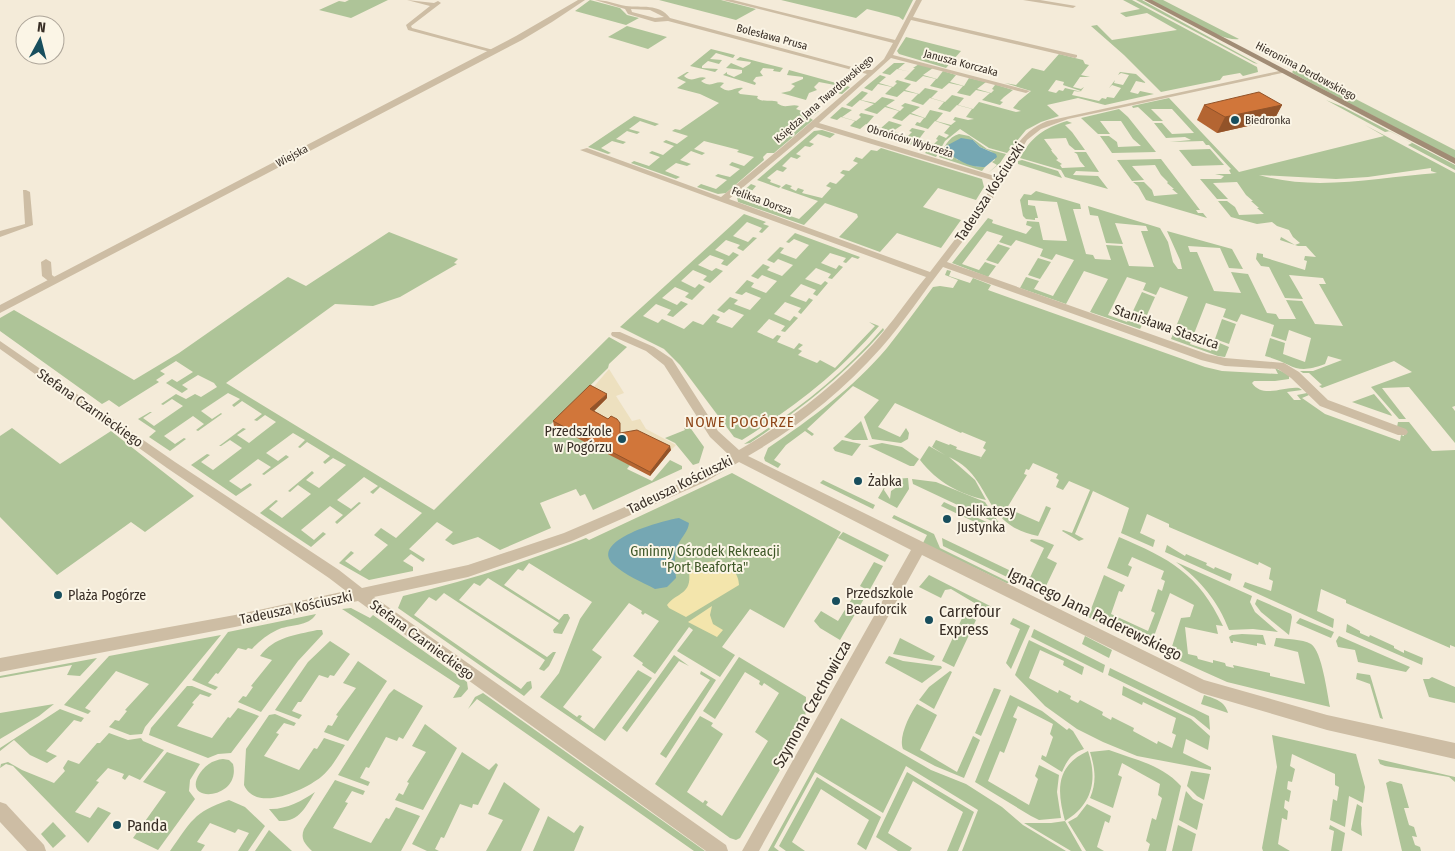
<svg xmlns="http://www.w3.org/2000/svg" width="1455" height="851" viewBox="0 0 1455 851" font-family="'Fira Sans Condensed',sans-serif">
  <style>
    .green { fill: #aec498; fill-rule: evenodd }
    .sand { fill: #f3e5ac }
    .plaza { fill: #ede0bf }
    .water { fill: #75a7b3 }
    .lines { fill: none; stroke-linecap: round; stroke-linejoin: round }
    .minor { fill: #cdbda4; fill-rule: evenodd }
    .tertiary { fill: #cdbda4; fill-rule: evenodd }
    .secondary { fill: #a18c75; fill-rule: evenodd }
    .wall { fill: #b46532 }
    .shaded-wall { fill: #925329 }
    .building { fill: #d1763a; stroke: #925329 }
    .poi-dot { fill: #184e5d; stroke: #fbf5e6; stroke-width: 2 }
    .labels { text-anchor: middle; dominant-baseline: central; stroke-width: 4; stroke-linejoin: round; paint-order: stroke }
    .far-street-label { font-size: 11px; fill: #382e26; stroke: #fbf5e6 }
    .far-poi-label { font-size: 11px; fill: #382e26; stroke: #fbf5e6; text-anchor: start }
    .street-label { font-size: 14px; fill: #382e26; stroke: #fbf5e6 }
    .poi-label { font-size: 14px; fill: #382e26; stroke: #fbf5e6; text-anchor: start }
    .park-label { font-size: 14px; fill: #3f5828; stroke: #fbf5e6 }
    .neighbourhood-label { font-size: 15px; letter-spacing: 1px; fill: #8e4618; stroke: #fbf5e6 }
    .near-poi-label { font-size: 16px; fill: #382e26; stroke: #fbf5e6; text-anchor: start }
    .near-street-label { font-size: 16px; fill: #382e26; stroke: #fbf5e6 }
  </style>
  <rect width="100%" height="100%" fill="#f4ebd9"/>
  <g class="green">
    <polygon points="349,0 388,0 351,18 319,10 339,1 345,2"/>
    <polygon points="590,0 620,8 627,15 639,18 626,25 575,11"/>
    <polygon points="659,0 721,0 756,9 736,20"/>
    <polygon points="781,0 913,0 903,20 899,17 867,9 856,18"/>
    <polygon points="1123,0 1132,0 1257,67 1258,72 1243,76 1240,73 1223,76 1220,80 1161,92 1124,55 1091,26 1097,25 1112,40 1177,30 1147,13 1126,17 1120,13 1140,9"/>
    <polygon points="1136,0 1142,0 1258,64 1254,63"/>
    <path d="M1150,0h13l76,39c-16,4 -72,-30 -89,-39z"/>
    <polygon points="627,26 667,37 648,49 608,37"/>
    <polygon points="906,37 961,51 946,68 899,54 897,51"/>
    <polygon points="711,49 735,55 733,58 716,53 710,59 722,60 719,64 708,61 702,66 702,68 718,69 715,72 690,66"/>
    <polygon points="1059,54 1083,60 1085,64 1089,65 1081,75 1090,77 1080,77 1073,87 1081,89 1084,87 1081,91 1063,85 1064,82 1056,80 1048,91 1056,93 1059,90 1063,91 1065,88 1082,92 1074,91 1072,95 1099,101 1102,98 1106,99 1107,97 1114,98 1121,88 1112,85 1109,88 1115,80 1114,83 1123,85 1129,75 1121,73 1118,75 1120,72 1136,74 1146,83 1136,81 1130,92 1138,94 1140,91 1154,94 1105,105 1078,98 1047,105 1059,116 1041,122 1026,130 1007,153 989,148 960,129 945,141 936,157 925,153 933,144 918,140 913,145 902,142 906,136 891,132 886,137 876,134 881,129 866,124 860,129 850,126 855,121 841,117 837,120 830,118 842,107 852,110 842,117 856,121 861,117 859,115 861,113 874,116 867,124 881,128 889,121 902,125 893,131 908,136 912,132 909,131 912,128 925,131 919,139 934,144 938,140 936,139 939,135 946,138 949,135 944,133 950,126 935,121 928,129 915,125 917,122 920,123 924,118 910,114 902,121 892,118 899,111 885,107 877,114 864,110 874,104 860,100 852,107 846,105 862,91 868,93 861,100 875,103 882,97 895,100 886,106 900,111 904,107 901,106 905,103 920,107 911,113 925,118 930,110 943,113 936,121 951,125 956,121 953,120 955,117 968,120 974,119 966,117 972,109 957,105 950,112 938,109 944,102 930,98 923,105 911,101 918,94 904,91 897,97 885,94 892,87 878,84 872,91 864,88 880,75 886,77 879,83 893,87 897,83 895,82 897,80 911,84 905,90 919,94 925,88 938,91 931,98 945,102 952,95 964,98 958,105 973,109 979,102 1016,112 1021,111 1013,108 1019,101 1004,97 1000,101 1003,102 1000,105 982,100 990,93 976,90 970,96 957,93 963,86 949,83 942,89 930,86 936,79 923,76 916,82 904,79 911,72 897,69 890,75 882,73 894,63 905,63 898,69 911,72 915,68 913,68 919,64 933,68 923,75 937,79 943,71 956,75 950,82 964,86 969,78 986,82 977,89 991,93 994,90 992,89 995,85 997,85 1013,90 1004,97 1019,101 1031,91 1005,83 1016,85 1032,68 1044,71"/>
    <polygon points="740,57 783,68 780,72 773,71 774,69 763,68 760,72 763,76 756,77 753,81 756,83 755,85 723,75 727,72 727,74 734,77 742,73 742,70 726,68 731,63 743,68 750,64 751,62 736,60"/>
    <polygon points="789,70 847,86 850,87 842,94 836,93 840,86 819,82 814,87 817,90 809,93 806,100 781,93 790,91 795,86 791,84 803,79 803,77 787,75"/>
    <polygon points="1294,70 1303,72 1455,150 1455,159 1294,74 1292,72"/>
    <path d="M687,72h2l-5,4c9,8 14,-1 22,2l-5,3c11,8 14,-1 23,2l-4,4c11,8 14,-1 23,1l-5,4 2,2 18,2 -1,2c6,5 14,1 21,4l-1,1c9,7 13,0 22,3l-3,3 14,5 5,-4 4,1 -9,7 3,2 -39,33h-7l-4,4 1,3 -38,33 -8,1 -21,-7 4,-3 15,5 11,-9 -12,-4 3,-2 12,3 10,-8 -11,-4 3,-3 12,4 10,-9 -17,-5 2,-2 -35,-9 -10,8 11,4 -3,2 -11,-4 -11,9 11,4 -4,2 -11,-3 -11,8 15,6 -4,2 -45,-16 3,-2 15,5 11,-9 -11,-4 3,-2 11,4 11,-9 -11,-4 3,-2 11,4 11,-8 -16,-5 3,-2 5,1 39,-27 -19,-9 -23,-6 9,-6 -9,-4z"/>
    <path d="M1169,98l70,74 145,-36 -19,-11 90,48v233l-3,1 3,4v32l-46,-56 -27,1 24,31h-7l-28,-32 41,-15 -18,-11 -72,27 -3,-2 3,-1 -13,-12h-6l-3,-2h13l29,-11 -14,-4 -3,8c-31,12 -32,-1 -60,-8l5,-18 15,5 -2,11 22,8 6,-24 -22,-8 -3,11 -15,-5 3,-11 -33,-11 -4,8 -14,-5 3,-8 -20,-6 -16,41 21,7 4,-10 14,6 -4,10 -7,-1 -47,-17 17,-42 -28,-10 -4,8 -13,-5 3,-7 -19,-6 -19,38 19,7 5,-9 14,4 -6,12 -50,-17 18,-33 -24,-8 -18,33 -46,-16 6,-11 13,4 -5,8 19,7 21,-36 -18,-6 -4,6 -12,-4 3,-7 -27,-9 -5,6 -12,-4 4,-6 -16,-5 -25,33 17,6 6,-8 11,4 -8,11 -36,-14 36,-45 5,2 -1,3 34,11 6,-7 -6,-2 1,-4 12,1 4,18 24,1 -10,-39 -29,-2v5l7,1 3,12h-3v2l-9,-1 -3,-3 -3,-16 4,-6 7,1 5,-4 44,13 1,5h-8l13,45 7,1 2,4 16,1 -5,-15 16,1 7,20 25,1 -13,-36h7l-2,-5 -31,-3 8,21 -17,-1 -8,-27 -8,-1 -2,-9 72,22 8,14 5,20 5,7h4l-2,-9 -13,-29 65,18 11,20 -14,-1 -9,-20 -32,-2 2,6h7l17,39 27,2 -10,-21 17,2 19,39 9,1 3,5h17l-10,-19 16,1 13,23 28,2 -24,-42h7l-3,-6 -34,-3 14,24 -18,-1 -16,-31 -8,-1 -5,-7 1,-6 6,1v3l42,13 2,-9 -3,-1 1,-4 11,1 -10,-11h-8l-18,-6 1,-3 14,8 5,-2 -7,-6 -4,-7 -12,-4 -5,-4 -15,2 -26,-7 -13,-16h9l8,6 4,8 25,-1 -7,-6h2l-8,-7h2l-7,-6 -9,-13 -24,1 15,16h-11l-17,-20h21l3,-3 -9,-2h16l-2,-4 2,-1 -22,-24h-3l-3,-4 -33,1 21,-2 -6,-3 -19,1 -12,-15h8l10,11 22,-1 -22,-24h-21l12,12h-10l-15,-14 -5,1 -1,-2zM1431,168v3l6,2c-59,4 -120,19 -178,2l77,4 32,-2z"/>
    <polygon points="1326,100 1343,107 1455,165 1455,170 1408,145 1412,143 1390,131 1385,132"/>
    <polygon points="1119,109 1128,117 1156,152 1112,153 1100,136 1109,136 1117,142 1118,147 1141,146 1133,139 1121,121 1100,121 1110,134 1098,134 1081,118"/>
    <polygon points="634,116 659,124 655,126 640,121 629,129 640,132 637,134 627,131 616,139 626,142 623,144 612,141 601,148 611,153 608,154 588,147"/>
    <path d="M1067,121l5,2 -7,2 7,7 13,18h-10l-6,-5 -3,-7 -22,1 8,11h-1c2,4 5,5 7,9l-2,1 6,4 -2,1 2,3 23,-1 -5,-6 -3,-7 -3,-2h12l13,20 -23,-1 -3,4 25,1 10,13 -43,-12 -4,-7 -41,-12c11,-21 24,-30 47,-37z"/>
    <polygon points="822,130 835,134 830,138 818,134 809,142 814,144 810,147 805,146 796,154 801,156 797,159 791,157 782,166 787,168 783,172 777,170 767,178 771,180 770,182 781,186 779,188 757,180 814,131"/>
    <path d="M959,134l10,2 18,13 19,5 -6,9 -13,11 10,-9 -5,-3 3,-2 -3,-8 -12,-5 -7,-7 -17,19 22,8h7l-3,4 -43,-14c5,-9 9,-20 20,-23z"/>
    <polygon points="881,148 982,179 984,187 976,200 938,188 923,207 961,220 941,248 897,233 880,252 839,237 858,217 857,214 825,203 804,225 738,202 737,197 751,184 756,186 744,200 799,219 818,201 781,188 786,184 792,186 790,188 796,191 798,188 804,190 802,193 822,198 831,188 826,186 830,182 836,184 845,175 840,173 843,170 849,171 858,163 853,161 856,157 862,159 871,150 877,151"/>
    <polygon points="1210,149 1224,165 1192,166 1179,150"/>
    <polygon points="1161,159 1200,210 1196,210 1198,213 1203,213 1207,218 1146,200 1138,186 1133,182 1144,182 1152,190 1154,196 1178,194 1172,189 1174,189 1167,183 1168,182 1161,175 1155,165 1132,166 1144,180 1132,181 1117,160"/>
    <polygon points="1022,160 1058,171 1062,178 1018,164 1018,161"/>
    <path d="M744,214l22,8 -3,2 6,2 -7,7 -3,-1 3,-4 -15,-6 -14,14 15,6 5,-5 4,1 -14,13 -6,-3 3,-3 -14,-5 -11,10 14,6 4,-4 6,3 -12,11 -6,-2 3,-4 -14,-5 -12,10 14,6 4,-3 7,3 -13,12 -7,-3 4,-4 -14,-6 -12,11 14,7 4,-4 6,3 -13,13 -7,-3 4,-4 -14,-6 -13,11 15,7 4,-4 7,3 -15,13 -6,-2 4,-5 -15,-6 -13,12 15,7 4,-4 22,10 9,-8 10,4 10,-11 7,3 -4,5 16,6 12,-13 -15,-6 -5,4 -7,-3 13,-13 8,3 -4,4 16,6 11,-12 -15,-6 -4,3 -7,-2 12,-13 7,3 -3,4 15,6 11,-12 -15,-6 -4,4 -7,-3 12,-12 7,3 -3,3 15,6 11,-11 -15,-6 -4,4 -7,-3 13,-13 4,1 -4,5 16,6 13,-14 -15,-6 -5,4 -3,-1 9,-9 65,24 -2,2 -6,-2 -6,6 -3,-1 3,-4 -16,-5 -9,10 15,6 3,-4 4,2 -11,12 -4,-1 3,-4 -15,-6 -11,11 16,6 4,-4 3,2 -11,13 -4,-2 3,-4 -15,-6 -11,12 16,6 3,-4 4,2 -12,14 -3,-2 3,-4 -16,-6 -11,12 16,7 4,-5 4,2 -13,14 -4,-1 4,-5 -16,-7 -12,13 16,7 4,-4 4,1 -4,6 17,7 5,-6 4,2 -5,4 4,2 -4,4 19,8 3,-3 15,8 40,-42 -6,-4 10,4c-39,46 -86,82 -137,114l-8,-3 -54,-72 -16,-16 -44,-22z"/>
    <polygon points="389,232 458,259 454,263 457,264 400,297 373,306 335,304 226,383 434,510 609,337 627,347 609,364 608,368 548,427 551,428 554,426 630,465 627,469 652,481 670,460 682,466 682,469 593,510 585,494 580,496 576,489 540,503 551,528 500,550 478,537 453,545 445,540 453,532 437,522 409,549 425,559 423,562 411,554 403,561 413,567 413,571 369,580 339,563 351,551 354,553 345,561 360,571 388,545 374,535 381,528 396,538 422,513 380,487 373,494 370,492 378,486 364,477 337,500 351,509 359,502 361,503 337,524 335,522 343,515 330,506 301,530 314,540 323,532 326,534 311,547 260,513 276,500 278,501 269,509 282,518 311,494 298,485 290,492 288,491 312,471 314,473 306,480 319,488 346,465 333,458 325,464 323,462 330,456 307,442 300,448 298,447 305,440 293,433 266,453 278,461 286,455 289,457 264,475 262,474 271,467 258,459 229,481 241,489 250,483 252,485 236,496 191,465 207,454 210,455 201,462 213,470 242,448 230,440 221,446 219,446 243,428 246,429 237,435 249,443 276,422 265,415 257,421 254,420 262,414 242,401 234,407 232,405 240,399 228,393 201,411 212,419 221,413 222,414 198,431 196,430 204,424 193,416 164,436 175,444 184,438 186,439 170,451 149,437 156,431 138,419 150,412 152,412 143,418 154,426 183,406 172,399 163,405 161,404 176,394 186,399 195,394 201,397 217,387 214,383 198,375 182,385 188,389 182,393 166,383 172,379 177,382 193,372 176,361 160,371 165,374 156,380 159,382 119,407 109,400 102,404 0,331 0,318 14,310 134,380 179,353 288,277 306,286"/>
    <polygon points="998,244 1010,248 998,264 986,260"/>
    <polygon points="1038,258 1051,262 1040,279 1028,275"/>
    <path d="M947,270l4,1 -2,5 21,7 3,-5 18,7 -3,5 217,77 17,4 56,3 -3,-6 14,7v4l-14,2h-21l-2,2c11,16 32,3 47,5l3,2 -15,2 7,8h7l-4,-5 10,-2 2,2 -7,3 23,16 75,27 1,-6 3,1v-7l-7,-2 1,-5h11l23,29 23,-1v197l-5,-2v3l-104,-45v-3l-25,-11 -4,22 17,8 -1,9 -90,-41 2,-5 26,9 2,-10 -4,-2 2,-11 -12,-6 -1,3 -89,-38v-3l-22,-10 -7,19 15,7 -2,7 -32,-14 8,-25 -36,-17 -18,43 9,5 -5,2 -17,-10 1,-1 9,3 18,-43 -21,-9 -6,9 -7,-3 3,-7 -3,-2 2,-4 -25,-11 -4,7 -3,-1 -2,5 3,1 -20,33 32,14 7,-16 5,2 -13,28c-58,-11 -44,-59 -89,-79l26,23 11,20c-27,-6 -49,-18 -66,-40l9,-14 16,9 -13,-8 4,-7 13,5 1,-1 7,3 -1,2 25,8 -1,2 6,-9 -3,-2 3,-6 -24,-10 -1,1 -66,-30 -17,24 22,10 6,-9 3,5 -1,6 -7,4 -29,-4 -8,-22 15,-17 -26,-14 -46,43 7,5 -2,2 -7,-5 -19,14 -12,15 7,4 -3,4 -13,-7 -1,-3 4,-10c43,-29 86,-61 119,-100 16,-20 31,-41 46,-61l7,-1 13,2 5,-8 -13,-5z"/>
    <polygon points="1142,292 1155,297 1147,315 1133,311"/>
    <polygon points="1222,319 1236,324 1229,344 1215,339"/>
    <path d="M883,328l1,2c-41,46 -83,79 -134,113l-6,1c52,-33 99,-69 139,-116z"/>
    <polygon points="1374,394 1391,414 1392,416 1352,402"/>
    <polygon points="861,421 868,440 853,440 844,437"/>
    <polygon points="689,426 704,447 699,463 693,465 675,443 665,438 685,430 684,428"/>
    <polygon points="12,428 60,464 111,431 194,496 145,532 131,522 57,575 0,517 0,436"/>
    <polygon points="842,440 861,444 852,456 835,451 833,448"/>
    <polygon points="882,443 902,447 919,459 914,466 910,466 868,446"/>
    <path d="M732,473l109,59 -57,96 -34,-19 -28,38 13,8 -15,22 -43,-26 16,-21 -4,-3 -34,47 -13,-9 1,-2 -10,-7 26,-35 -14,-8 -2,2 -2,-2 1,-2 -13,-8 -37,47 10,7 -39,50 14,10 2,-2 3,1 -2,3 14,10 44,-59 14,8 -47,63 -65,-44 19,-24 21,-54 12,-17 -63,-39 -6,8 -5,-2 -14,16 55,35 5,-6h4l2,4 -8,16 -8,-1 -1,-3 6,-7 -71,-45 -8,8 -6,-3 -15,17 88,57 6,-5h3l-7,14 -5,5 -5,-2 6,-9 -101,-67 -8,8 -7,-4 -15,18 107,74 6,-7 4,-1 1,7 -8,8 -126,-88 5,-12c63,-15 123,-34 183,-58l3,2z"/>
    <polygon points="908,478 909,489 897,508 878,498 885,486 884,490 890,499 891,491 900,485 896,481 887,483 892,479"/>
    <polygon points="912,479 936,482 985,502 999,523 998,524 913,484"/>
    <polygon points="823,480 875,505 873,509 820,483"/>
    <polygon points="944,502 997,527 1000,530 998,533 941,506"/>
    <polygon points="894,515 934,534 940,548 1011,583 1006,583 923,543 927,535 892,518"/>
    <polygon points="843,532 889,555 885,562 838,538"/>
    <path d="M1119,537c51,22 79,36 104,89l-7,-1 2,9 -33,-7 3,27 9,2 1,3 15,4v-3l12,3 1,3 8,2 -1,-3 37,8v3l35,8 -7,-32 -24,-6 2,-8c10,1 26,1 35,6 11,7 16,49 19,63l-103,-25 -58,-26 12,-38 9,-1 4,-12 -24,-12 -20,54 -62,-30 16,-42 21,10 -3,7 -3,-1 -8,23 37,17 7,-18 -4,-2 7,-22 4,2 3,-10 -4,-2 3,-8 -32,-14 -4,8 4,2 -4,10 -21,-9z"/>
    <polygon points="942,538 1011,571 1007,577 943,546"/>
    <polygon points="1031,539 1042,540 1054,545 1047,558 1057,563 1046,586 1037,582 1033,589 1026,586 1044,548 1030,541"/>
    <polygon points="1167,545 1185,556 1186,554 1207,563 1206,565 1214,569 1215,567 1232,574 1230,581 1165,552"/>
    <polygon points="874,562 883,566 869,591 860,586"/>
    <path d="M1176,562l76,34 -2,6 5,10 23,20 -25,-3 -24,1c-11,-29 -28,-49 -53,-68z"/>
    <polygon points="929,575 996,609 993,614 951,589 945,590 941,598 919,587"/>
    <polygon points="856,592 865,597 840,640 820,628 814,621 821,611 838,621"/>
    <polygon points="1257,599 1291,614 1292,617 1289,635 1261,612 1255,604"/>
    <polygon points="351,608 370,618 373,615 467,682 468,689 461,697 453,698 460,686 342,609"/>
    <path d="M316,614c-7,13 -27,10 -39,16 -10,5 -18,11 -25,19l-4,-1 -2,2 -8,-2 -20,26 -2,-1 -8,10 10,4 -3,3 -23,-10 36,-48z"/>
    <polygon points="964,614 976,620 954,667 942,661"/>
    <polygon points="1013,618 1030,626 1011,669 1006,663 1020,629 1010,624"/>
    <polygon points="1300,618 1334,632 1331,638 1296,623"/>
    <polygon points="1347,624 1360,631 1360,633 1369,637 1370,635 1394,646 1394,648 1404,653 1404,650 1423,658 1422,665 1346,632"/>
    <polygon points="1034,629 1105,665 1103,673 1031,637"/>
    <path d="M317,630h5l1,4 -25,27 -37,51 -23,-10 5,-6 3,1 7,-10 -2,-1 21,-26 -12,-4c14,-19 35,-21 57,-26z"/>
    <polygon points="1242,634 1263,635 1266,645 1257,643 1257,646 1233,641 1233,643 1231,643 1229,637 1232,635"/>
    <polygon points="221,635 145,727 142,734 130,735 109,727 115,720 119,721 127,711 125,710 149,684 116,671 85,708 91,711 88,714 64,705 109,656"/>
    <polygon points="1085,636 1112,650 1109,658 1082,644"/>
    <polygon points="1339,636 1410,667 1406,672 1358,662 1355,650 1338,647 1336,641"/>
    <polygon points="900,638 935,656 932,661 893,654"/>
    <polygon points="1029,640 1084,667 1082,675 1063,665 1064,661 1040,650 1029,678 1058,693 1059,690 1071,696 1070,699 1078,703 1080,700 1103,712 1102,715 1111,720 1112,717 1134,728 1133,731 1157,744 1158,741 1172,748 1176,735 1172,733 1176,718 1143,702 1142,705 1122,695 1123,686 1191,719 1210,736 1208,750 1186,739 1183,753 1211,767 1211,770 1137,756 1103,742 1077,729 1045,706 1015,675"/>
    <polygon points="330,641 350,654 334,676 330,675 328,678 319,675 301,702 298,702 292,711 302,715 299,719 275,710 308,662"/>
    <polygon points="674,655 689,666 679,661 627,732 622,728"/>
    <polygon points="889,656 903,661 941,666 942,668 922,683 885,663"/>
    <polygon points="739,657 806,697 805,727 740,838 736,840 730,838 655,784 700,716 713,723 711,726 723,734 687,792 703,803 705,800 708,802 706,805 722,816 768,741 755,732 779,693 764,683 762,686 759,684 760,681 745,672 715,719 703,711"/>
    <polygon points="97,658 80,676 67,675 72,665 0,678 0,676"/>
    <polygon points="358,661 387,681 348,741 324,732 328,725 332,726 338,716 336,715 356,688 343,683"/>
    <polygon points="1110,668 1209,716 1210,730 1194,717 1108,675"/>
    <polygon points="701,671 716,680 666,758 660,754 710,680 700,674"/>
    <polygon points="950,671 952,672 934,709 919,700 929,687"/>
    <polygon points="1357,673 1370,675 1371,678 1383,719 1380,718 1370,684 1356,679"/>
    <polygon points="1432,677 1455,687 1455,703 1429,697 1423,679 1429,679"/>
    <polygon points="187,686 192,686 212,694 209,697 200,694 192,703 194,704 177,726 212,738 228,717 230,718 238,708 259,716 231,753 218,754 208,758 149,735 151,728"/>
    <polygon points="994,688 1001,690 981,736 975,733"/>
    <polygon points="394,689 423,706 403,739 399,737 397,741 386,737 369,768 366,767 360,778 370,782 368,786 338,775 389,694"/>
    <polygon points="483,693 705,851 694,851 477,699 468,709 475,697"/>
    <path d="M1010,695l32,16 25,19 2,-2 4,3 11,18c-12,4 -17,11 -22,23l-21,-13 1,-4 4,2 7,-20 -3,-3 3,-10 -35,-18 -5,11 4,2 -13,34 -4,-2 -12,30 41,24 9,-26 -3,-3 4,-11 20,10 -2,17 4,26 -22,2 -8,-4 -56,-34z"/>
    <path d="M1204,695c11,4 21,6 24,18l-27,-9z"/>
    <polygon points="54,704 39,716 0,739 0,713"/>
    <path d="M917,704l20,11 -17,35 37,22 16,-36 7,4 -16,38 -29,-12 -32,-17c-5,-12 7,-35 14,-45z"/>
    <polygon points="60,709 84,718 81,722 74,720 46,751 57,756 47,763 30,755 14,740 0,751 0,748"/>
    <path d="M275,714l21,9 -2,3 -10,-3 -8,10 3,1 -15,22 35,14 15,-22 3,1 7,-11 21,7c-7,11 -14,24 -24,32 -16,13 -65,36 -77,8l2,-36 23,-34z"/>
    <polygon points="841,718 931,770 966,784 1002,807 1023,825 1066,851 962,851 978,810 906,766 883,813 815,772 774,847 779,851 768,851"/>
    <polygon points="425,724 457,748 423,810 395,800 399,793 403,795 409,783 407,782 426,752 412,746"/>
    <polygon points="109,733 128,740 141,738 143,741 164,750 140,780 129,775 125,780 122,778 124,774 108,768 96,781 99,782 75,812 90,818 98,807 111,813 88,843 13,766 6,764 0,768 1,764 8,762 22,770 54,783 65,771 63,768 68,760 79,764 97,743 100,743"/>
    <polygon points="1272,735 1356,754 1365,787 1363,803 1349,796 1345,827 1330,820 1333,799 1337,801 1339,787 1335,785 1335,774 1292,754 1290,766 1295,769 1292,782 1288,781 1287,789 1291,791 1289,802 1285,800 1284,808 1288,811 1287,820 1282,818 1278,844 1290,851 1263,851 1262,848 1277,767"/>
    <path d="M1109,750c26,10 52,14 72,36l-15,65h-18l2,-7 -4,-3 6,-23 4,2 6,-22 -4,-3 2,-11 -38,-21 -4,12 4,2 -9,31 -23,-10c7,-16 5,-30 0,-46z"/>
    <path d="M1088,751c10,29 4,54 -23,70l17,30h-11l-47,-28h27l14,-2c-8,-30 -10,-55 23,-70z"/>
    <polygon points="167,752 200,764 190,780 189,791 195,799 158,850 133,838 166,792 143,782"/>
    <polygon points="462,752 489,770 496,763 498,765 478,805 473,804 472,808 460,804 444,838 441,837 435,849 439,851 427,851 412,844"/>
    <path d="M223,759l6,1 4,4c9,36 -54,41 -33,9 6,-9 14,-13 23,-14z"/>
    <polygon points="1378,759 1455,777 1455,782 1449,777 1385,766 1380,764"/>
    <polygon points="1191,771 1210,774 1204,800 1197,796 1187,786"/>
    <polygon points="907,772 974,812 958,851 947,851 963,812 913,781 888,833 912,848 910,851 898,851 876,837"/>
    <polygon points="817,777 881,817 866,850 857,844 869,820 821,789 792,842 805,851 786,851 779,846"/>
    <path d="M335,780l30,11 -2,4 -11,-4 -7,11 3,1 -15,25 38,15 15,-25 3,1 7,-12 24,9 -19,35h-89c-7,-7 -12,-12 -8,-22z"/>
    <polygon points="1390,781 1402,784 1409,808 1404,808 1409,825 1414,827 1417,837 1412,836 1415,845 1420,847 1421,851 1402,851 1386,783"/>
    <polygon points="504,782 540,809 521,851 486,851 503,820 488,814"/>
    <polygon points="1186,791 1193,799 1203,804 1197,830 1179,820"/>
    <path d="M315,792c-10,16 -16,30 -36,29l-10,-12c16,1 33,-8 46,-17z"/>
    <path d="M229,800l16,7 20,19 -17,25h-10l11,-18 -11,-4 -3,4 -25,-10 -13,19 8,3 -4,6h-31c21,-29 23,-39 59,-51z"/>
    <polygon points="1087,804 1111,816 1109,823 1105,821 1097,847 1104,851 1086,851 1068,822 1077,817"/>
    <polygon points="1357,804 1362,807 1361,824 1362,836 1351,830"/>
    <polygon points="548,816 574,833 580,825 584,827 574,851 533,851"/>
    <polygon points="53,822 66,836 53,848 41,834"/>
    <polygon points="1178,825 1196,834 1192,851 1172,851"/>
    <polygon points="1330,825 1345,833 1342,851 1331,851 1334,831 1329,829"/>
    <polygon points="269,830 292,851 255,851"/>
  </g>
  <g class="sand">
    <path d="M718,561c11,2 21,12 21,24l-53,32 -17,-9 -2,-3c10,-13 25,-10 22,-33l19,-10z"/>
    <polygon points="712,606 710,615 713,624 723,630 717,637 688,622"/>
  </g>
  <polygon class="plaza" points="609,369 624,393 616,396 632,421 640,419 646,429 676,445 671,450 641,435 628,436 591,414 591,390"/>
  <g class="water">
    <path d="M961,138l12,2 7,7 16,7 1,3 -12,10c-14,1 -30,-7 -39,-17v-4z"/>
    <path d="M679,518l10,5c-1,9 -7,13 -11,22 -5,11 -3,21 -2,33l-9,9 -12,2c-13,-7 -30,-14 -41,-24 -27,-25 51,-45 65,-47z"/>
  </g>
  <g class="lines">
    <g class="minor">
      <polygon points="407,0 434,3 438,1 441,3 411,26 412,28 497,51 494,53 408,30 406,25 430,6"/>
      <path d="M595,0c11,0 20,4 31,6 15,2 33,-3 44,12l193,52h9l12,-11 9,-16 -170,-43h10l162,40 21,-40h6l-9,17 164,38v2l-2,1 -164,-38 -18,35 137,36 -4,2 -135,-35 -72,65 179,54c13,-23 23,-46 49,-56l237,-51v2l-2,1 -214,46 -27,10 -14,11 -43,73 -37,49 260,92 18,4 59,5 15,9 29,28 78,29 2,3 -2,3h-8l-78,-29 -29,-28 -13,-9 -53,-3 -24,-6 -258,-93c-20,26 -40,56 -62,81 -39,44 -83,79 -133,108l456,224 123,35 128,28v16l-128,-29 -126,-37 -279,-138 -163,296h-17l169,-301 -172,-88 -34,20 -133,59 -104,36 -94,20 352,248 2,6h-22l-348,-250 -123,26 -235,45v-14l235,-43 111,-24 -17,-13 -162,-110 -167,-119v-8l175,121 164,108 23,18 106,-23 96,-32 133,-57 33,-20 -20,-19 -46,-72 -18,-14 -34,-15 -1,-2 1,-2h8l34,15 18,12 46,72 21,19c50,-29 96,-64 135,-107 18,-20 34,-44 52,-66l-346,-127 7,-2 134,49 61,-50 85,-73 -199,-53 -13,1 -27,-8 -3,-5zM631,9l19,1 14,7 -9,1 -23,-6zM815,127l180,54 -19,31 -46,60 -201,-73z"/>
      <polygon points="1023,0 1040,0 1076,6 1073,8"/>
      <polygon points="23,190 26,190 30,192 33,225 0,237 0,231 25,224"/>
      <polygon points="46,259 51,262 52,275 57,279 57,283 51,283 42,276 41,262"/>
      <polygon points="0,802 6,804 44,845 46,851 27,851 0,822"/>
    </g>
    <polygon class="tertiary" points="578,0 585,0 552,22 522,40 0,313 0,305 516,36"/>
    <polygon class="secondary" points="1144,0 1152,0 1455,158 1455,164"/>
  </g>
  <g class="wall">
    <polygon points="1204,105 1282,105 1274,120 1217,133 1197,120"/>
    <polygon points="607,398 594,411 608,419 620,423 620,433 671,450 650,476 554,426 553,421"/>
  </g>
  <g class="shaded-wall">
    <polygon points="1282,105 1274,120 1217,133 1225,117"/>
    <polygon points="607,394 607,398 591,414 590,409"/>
    <polygon points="670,446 671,450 650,476 650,472"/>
  </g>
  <g class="building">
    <polygon points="1259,92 1282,105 1225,117 1204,105"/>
    <polygon points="590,385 607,394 590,409 608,419 611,416 617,419 620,423 620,433 637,430 670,446 650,472 553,421"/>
  </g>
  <g class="poi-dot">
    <circle cx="1235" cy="120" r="5"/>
    <circle cx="622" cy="439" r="5"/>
    <circle cx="858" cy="481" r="5"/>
    <circle cx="947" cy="519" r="5"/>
    <circle cx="58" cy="595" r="5"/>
    <circle cx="836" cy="601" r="5"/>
    <circle cx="929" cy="620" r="5"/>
    <circle cx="117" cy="825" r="5"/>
  </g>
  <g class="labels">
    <g class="far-street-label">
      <text transform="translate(772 37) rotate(15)">Bolesława Prusa</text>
      <text transform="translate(961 63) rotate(15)">Janusza Korczaka</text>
      <text transform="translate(1306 71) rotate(28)">Hieronima Derdowskiego</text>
      <text transform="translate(824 99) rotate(-41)">Księdza Jana Twardowskiego</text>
      <text transform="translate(910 141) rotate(17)">Obrońców Wybrzeża</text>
      <text transform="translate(292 156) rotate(-28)">Wiejska</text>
      <text transform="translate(762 201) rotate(20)">Feliksa Dorsza</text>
    </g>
    <g class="far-poi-label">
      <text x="1245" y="120">Biedronka</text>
    </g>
    <g class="street-label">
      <text transform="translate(990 192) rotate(-57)">Tadeusza Kościuszki</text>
      <text transform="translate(1166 327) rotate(19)">Stanisława Staszica</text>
      <text transform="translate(90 408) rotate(35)">Stefana Czarnieckiego</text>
      <text transform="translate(680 485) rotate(-26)">Tadeusza Kościuszki</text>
      <text transform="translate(296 608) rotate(-12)">Tadeusza Kościuszki</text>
      <text transform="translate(422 640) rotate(36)">Stefana Czarnieckiego</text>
    </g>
    <g class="poi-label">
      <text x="612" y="431" text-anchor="end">Przedszkole<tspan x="612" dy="16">w Pogórzu</tspan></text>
      <text x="868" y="481">Żabka</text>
      <text x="957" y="511">Delikatesy<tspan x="957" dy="16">Justynka</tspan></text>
      <text x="846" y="593">Przedszkole<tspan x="846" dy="16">Beauforcik</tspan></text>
      <text x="68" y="595">Plaża Pogórze</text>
    </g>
    <g class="park-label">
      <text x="705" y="551">Gminny Ośrodek Rekreacji<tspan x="705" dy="16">"Port Beaforta"</tspan></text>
    </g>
    <g class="neighbourhood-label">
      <text x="740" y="422">NOWE POGÓRZE</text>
    </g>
    <g class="near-poi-label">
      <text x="939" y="611">Carrefour<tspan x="939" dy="18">Express</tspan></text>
      <text x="127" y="825">Panda</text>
    </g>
    <g class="near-street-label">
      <text transform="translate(1095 614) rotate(26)">Ignacego Jana Paderewskiego</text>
      <text transform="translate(812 704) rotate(-61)">Szymona Czechowicza</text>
    </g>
  </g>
  <g transform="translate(40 40) rotate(7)"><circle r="24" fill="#fbf5e6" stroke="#ada599"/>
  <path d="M0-4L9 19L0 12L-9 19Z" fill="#184e5d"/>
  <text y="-8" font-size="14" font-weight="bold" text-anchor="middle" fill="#382e26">N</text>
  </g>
</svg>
